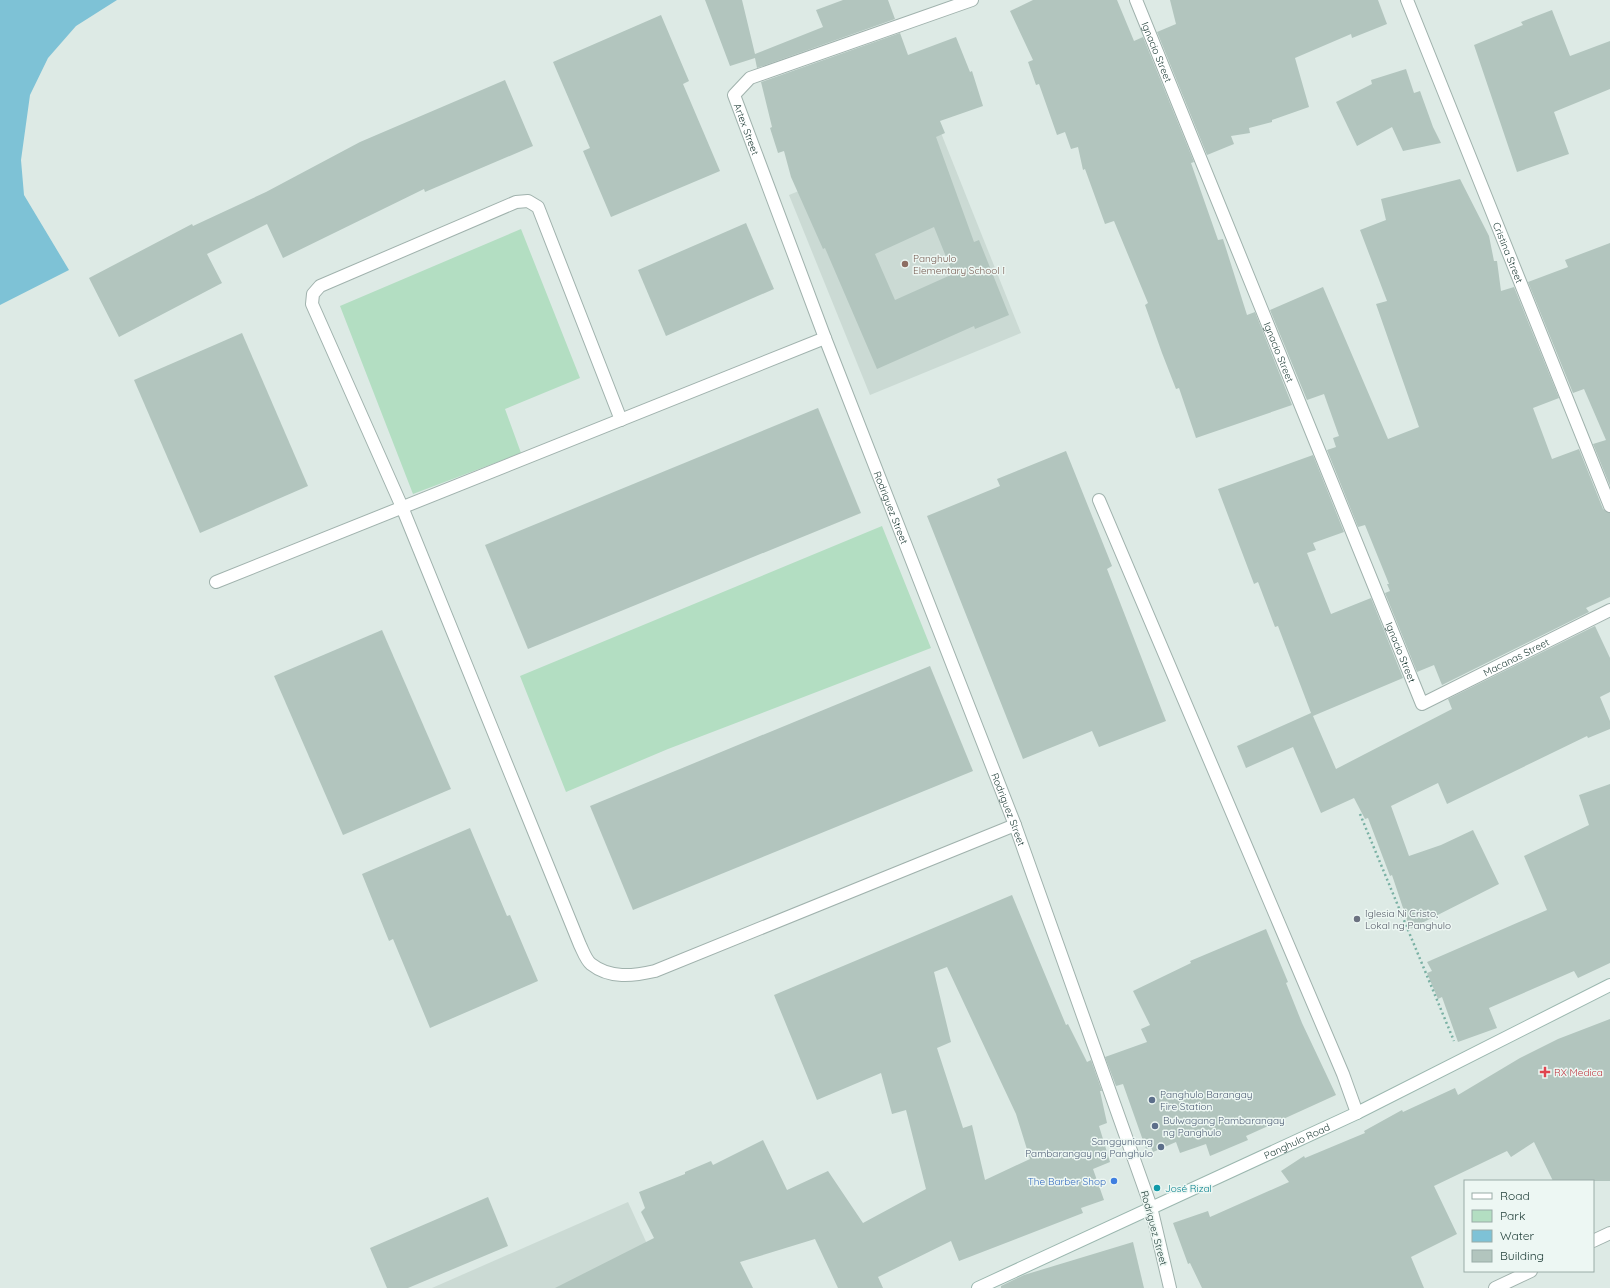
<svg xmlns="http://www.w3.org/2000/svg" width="1610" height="1288" viewBox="0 0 1610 1288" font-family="Quicksand,sans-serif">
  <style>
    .built { fill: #cbdad4 }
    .green { fill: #b3dec2 }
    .water { fill: #7ec2d6 }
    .building { fill: #b2c5be; fill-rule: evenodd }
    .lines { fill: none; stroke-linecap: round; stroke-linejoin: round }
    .service-casing { stroke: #a0b2ad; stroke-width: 14 }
    .minor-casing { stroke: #a0b2ad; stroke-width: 14 }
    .tertiary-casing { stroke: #a0b2ad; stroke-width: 14 }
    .secondary-casing { stroke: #9bb7af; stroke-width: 14 }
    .path { stroke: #7ab1a4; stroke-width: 2.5; stroke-dasharray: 2 3; stroke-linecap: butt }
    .service { stroke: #fff; stroke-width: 12 }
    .minor { stroke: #fff; stroke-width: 12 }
    .tertiary { stroke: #fff; stroke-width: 12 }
    .secondary { stroke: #fff; stroke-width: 12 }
    .education-dot { fill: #8d6e63; stroke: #edf7f3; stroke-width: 1.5 }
    .worship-dot { fill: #6b7280; stroke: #edf7f3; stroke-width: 1.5 }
    .health-dot { fill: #e0444e; stroke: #edf7f3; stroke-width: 1.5 }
    .service-dot { fill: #5c6f8a; stroke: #edf7f3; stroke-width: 1.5 }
    .shop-dot { fill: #3f7fe0; stroke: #edf7f3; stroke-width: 1.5 }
    .culture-dot { fill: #0f9aa8; stroke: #edf7f3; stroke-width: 1.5 }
    .labels { text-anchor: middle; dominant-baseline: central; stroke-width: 3; stroke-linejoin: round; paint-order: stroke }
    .street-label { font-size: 10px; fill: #1d3b35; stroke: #edf7f3 }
    .education-label { font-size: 10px; fill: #785e54; stroke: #edf7f3; text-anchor: start }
    .worship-label { font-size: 10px; fill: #5b616d; stroke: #edf7f3; text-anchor: start }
    .health-label { font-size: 10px; fill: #be3a42; stroke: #edf7f3; text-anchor: start }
    .service-label { font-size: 10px; fill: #4e5e75; stroke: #edf7f3; text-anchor: start }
    .shop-label { font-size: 10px; fill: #366cbe; stroke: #edf7f3; text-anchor: end }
    .culture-label { font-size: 10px; fill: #0d838f; stroke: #edf7f3; text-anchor: start }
  </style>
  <rect width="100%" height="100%" fill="#ddeae5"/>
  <g class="built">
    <polygon points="941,133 1021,333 870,395 789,195"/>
    <polygon points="628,1202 667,1288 432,1288"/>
  </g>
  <g class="green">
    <polygon points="521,229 580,378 505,409 521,453 413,494 340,306"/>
    <polygon points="882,526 931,648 668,749 566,792 520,676"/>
  </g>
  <polygon class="water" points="0,0 117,0 76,26 48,58 30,95 21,160 24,195 69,270 0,305"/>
  <g class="building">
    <polygon points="705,0 742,0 755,54 823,27 816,10 843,0 888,0 895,19 757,68 755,58 730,66"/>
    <polygon points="1033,0 1117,0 1134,41 1143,37 1194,162 1191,163 1218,240 1223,239 1247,315 1255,312 1292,405 1196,438 1179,388 1176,389 1162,353 1145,305 1148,303 1114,221 1105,224 1085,169 1083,170 1078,147 1071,149 1065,132 1057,135 1039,84 1036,85 1028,62 1033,60 1010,11"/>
    <polygon points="1170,0 1378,0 1387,24 1352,38 1351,34 1295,58 1309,107 1272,120 1272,122 1249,128 1250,133 1231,136 1234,144 1207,155 1157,32 1176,24"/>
    <polygon points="1552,10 1570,56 1610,41 1610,89 1554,112 1569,154 1517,172 1474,45 1523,25 1521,22"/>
    <polygon points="661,15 689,81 683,84 720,171 611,217 583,151 590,148 553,62"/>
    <path d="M900,33l8,22 48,-18 14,35 2,-1 11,35 -43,15 5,12 -9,4 38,105 5,-2 30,75 -34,14 -1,-3 -97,43 -52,-121 -2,1 -32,-72 -7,-26 -6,2 -8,-25 2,-1 -11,-45zM934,227l19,47 -58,26 -20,-46z"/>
    <polygon points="1406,69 1414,93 1420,91 1433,127 1441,143 1403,151 1392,127 1357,146 1336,102 1372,84 1371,80"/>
    <polygon points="505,80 533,146 425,192 424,189 283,258 267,224 207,254 222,283 119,337 89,278 192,224 193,226 266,192 360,142"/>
    <polygon points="1460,179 1489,236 1494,261 1497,261 1501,291 1514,287 1559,398 1533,408 1552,459 1579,449 1603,509 1610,513 1610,597 1586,608 1589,612 1442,685 1434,665 1417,672 1385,593 1390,591 1387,584 1389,584 1365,525 1358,527 1327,450 1336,447 1333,438 1339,436 1324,394 1307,400 1270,310 1323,287 1388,439 1419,427 1376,304 1387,301 1360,230 1386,220 1381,199"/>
    <polygon points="746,223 774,289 666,336 638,270"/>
    <polygon points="1610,243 1610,486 1593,444 1606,440 1584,389 1573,393 1528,282 1568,267 1565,260"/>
    <polygon points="242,333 308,486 200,533 134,380"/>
    <polygon points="818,408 861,513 528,649 485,545"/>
    <polygon points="1066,451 1112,566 1107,569 1166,721 1099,747 1092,731 1023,759 927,516 1000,486 997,479"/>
    <polygon points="1313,455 1344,532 1313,543 1316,550 1307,553 1331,614 1371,598 1403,678 1313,716 1336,769 1452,709 1448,699 1595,626 1610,658 1610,692 1600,697 1610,721 1610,729 1588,738 1587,736 1447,804 1438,783 1391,806 1409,856 1441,845 1473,830 1499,884 1410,929 1392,875 1390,876 1368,818 1365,819 1354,798 1321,813 1293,747 1246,768 1237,746 1311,713 1278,626 1275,627 1258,582 1254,584 1218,489"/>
    <polygon points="382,630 451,789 343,835 274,676"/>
    <polygon points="930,666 973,771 633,910 590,806"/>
    <polygon points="1610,784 1610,963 1578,978 1574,971 1489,1008 1497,1028 1458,1042 1442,997 1438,999 1427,973 1432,971 1427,962 1547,910 1524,856 1589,825 1579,795"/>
    <polygon points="470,828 507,916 510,915 538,981 430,1028 393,939 389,941 362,874"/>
    <path d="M1012,895l54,130 2,-1 19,38 4,-2 11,31h-2l7,32 -8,3 11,36 -17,7 11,31 -23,8 2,5 -124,48 -8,-20 -73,36 5,11h-45l-23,-49 -75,23 13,26h-198l99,-50 -13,-26 4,-4 -6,-16 46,-18v-2l26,-11 2,4 50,-25 24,50 41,-19 35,52 63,-34 -20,-79 -14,4 -11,-41 -64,27 -43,-105zM947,967l69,147 14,45 -45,21 -13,-55 -9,3 -26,-80 14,-6 -17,-70z"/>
    <polygon points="1266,929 1288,982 1286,983 1302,1023 1336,1095 1246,1136 1248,1140 1210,1156 1206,1144 1180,1153 1176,1142 1153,1152 1151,1147 1146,1149 1123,1084 1116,1086 1105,1057 1147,1042 1141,1029 1150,1025 1133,991 1191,963 1190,961"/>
    <polygon points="1610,1019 1610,1181 1553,1181 1534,1142 1511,1157 1507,1151 1434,1186 1457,1234 1411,1257 1424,1288 1202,1288 1190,1263 1188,1264 1173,1223 1208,1211 1210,1217 1289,1182 1281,1171 1304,1156 1305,1158 1365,1133 1364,1131 1402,1110 1403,1112 1455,1088 1458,1095 1520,1058 1558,1039"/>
    <polygon points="488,1197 508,1246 408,1288 387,1288 370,1248"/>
    <polygon points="1133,1242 1144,1288 1001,1288 1001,1286 1024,1275"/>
  </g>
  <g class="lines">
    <g class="service-casing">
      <polyline id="service" points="1099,500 1343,1074 1357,1113"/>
    </g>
    <g class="minor-casing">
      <g id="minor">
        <path id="s1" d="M972,0l-222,78 -16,17 91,243 190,487 136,382"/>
        <path id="s2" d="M1136,0l286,704 188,-94"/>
        <path id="s3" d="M1407,0l203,506"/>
        <path d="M621,420l-83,-213 -10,-6 -12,1 -196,84 -7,8 -1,10 90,203 178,438c3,6 6,15 11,19 19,15 42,12 64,7l360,-146"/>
        <polyline points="216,582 825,338"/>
        <polyline points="1593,1241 1610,1233"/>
        <polyline points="1495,1288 1531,1271"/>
      </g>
    </g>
    <g class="tertiary-casing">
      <polyline id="tertiary" points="1151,1207 1170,1288"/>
    </g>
    <g class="secondary-casing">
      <g id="secondary">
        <path id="s4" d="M978,1288l379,-175 253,-128"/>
      </g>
    </g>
    <polyline class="path" points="1360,814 1454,1041"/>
    <use href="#service" class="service"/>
    <use href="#minor" class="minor"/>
    <use href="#tertiary" class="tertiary"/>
    <use href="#secondary" class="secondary"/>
  </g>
  <circle class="education-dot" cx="905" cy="264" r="4"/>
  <circle class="worship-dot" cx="1357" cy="919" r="4"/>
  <path class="health-dot" d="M1543 1066h4v4h4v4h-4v4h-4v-4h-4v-4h4z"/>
  <g class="service-dot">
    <circle cx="1152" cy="1100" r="4"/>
    <circle cx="1155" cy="1126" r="4"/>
    <circle cx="1161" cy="1147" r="4"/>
  </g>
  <circle class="shop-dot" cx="1114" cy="1181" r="4"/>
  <circle class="culture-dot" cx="1157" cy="1188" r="4"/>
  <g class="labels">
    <g class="street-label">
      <text stroke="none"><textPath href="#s2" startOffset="56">Ignacio Street</textPath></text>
      <text stroke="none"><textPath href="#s1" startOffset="295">Artex Street</textPath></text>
      <text stroke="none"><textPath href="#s3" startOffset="272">Cristina Street</textPath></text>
      <text stroke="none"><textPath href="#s2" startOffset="380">Ignacio Street</textPath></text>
      <text stroke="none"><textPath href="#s1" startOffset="700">Rodriguez Street</textPath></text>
      <text stroke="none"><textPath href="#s2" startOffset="704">Ignacio Street</textPath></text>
      <text stroke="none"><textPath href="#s2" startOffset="865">Macanas Street</textPath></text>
      <text stroke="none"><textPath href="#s1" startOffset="1024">Rodriguez Street</textPath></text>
      <text stroke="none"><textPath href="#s4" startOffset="351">Panghulo Road</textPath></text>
      <text transform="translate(1154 1228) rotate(75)">Rodriguez Street</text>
    </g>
    <g class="education-label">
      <text x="913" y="258">Panghulo<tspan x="913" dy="12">Elementary School I</tspan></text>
    </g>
    <g class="worship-label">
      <text x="1365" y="913">Iglesia Ni Cristo,<tspan x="1365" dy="12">Lokal ng Panghulo</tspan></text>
    </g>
    <g class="health-label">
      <text x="1554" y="1072">RX Medica</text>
    </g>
    <g class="service-label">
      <text x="1160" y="1094">Panghulo Barangay<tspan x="1160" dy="12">Fire Station</tspan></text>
      <text x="1163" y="1120">Bulwagang Pambarangay<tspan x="1163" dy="12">ng Panghulo</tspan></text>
      <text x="1153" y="1141" text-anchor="end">Sangguniang<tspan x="1153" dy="12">Pambarangay ng Panghulo</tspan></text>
    </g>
    <g class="shop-label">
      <text x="1106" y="1181">The Barber Shop</text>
    </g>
    <g class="culture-label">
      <text x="1165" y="1188">José Rizal</text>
    </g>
  </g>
  <rect x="1464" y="1180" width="130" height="92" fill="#edf7f3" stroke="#9aaca7"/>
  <rect x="1472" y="1193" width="20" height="6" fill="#ffffff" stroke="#9aaca7"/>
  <text x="1500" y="1200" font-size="12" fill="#1d3b35">Road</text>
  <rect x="1472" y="1210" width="20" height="12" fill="#b3dec2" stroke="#9aaca7"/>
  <text x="1500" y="1220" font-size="12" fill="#1d3b35">Park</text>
  <rect x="1472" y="1230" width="20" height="12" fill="#7ec2d6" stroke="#9aaca7"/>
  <text x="1500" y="1240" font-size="12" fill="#1d3b35">Water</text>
  <rect x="1472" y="1250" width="20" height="12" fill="#b2c5be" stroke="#9aaca7"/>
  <text x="1500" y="1260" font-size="12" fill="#1d3b35">Building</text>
</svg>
